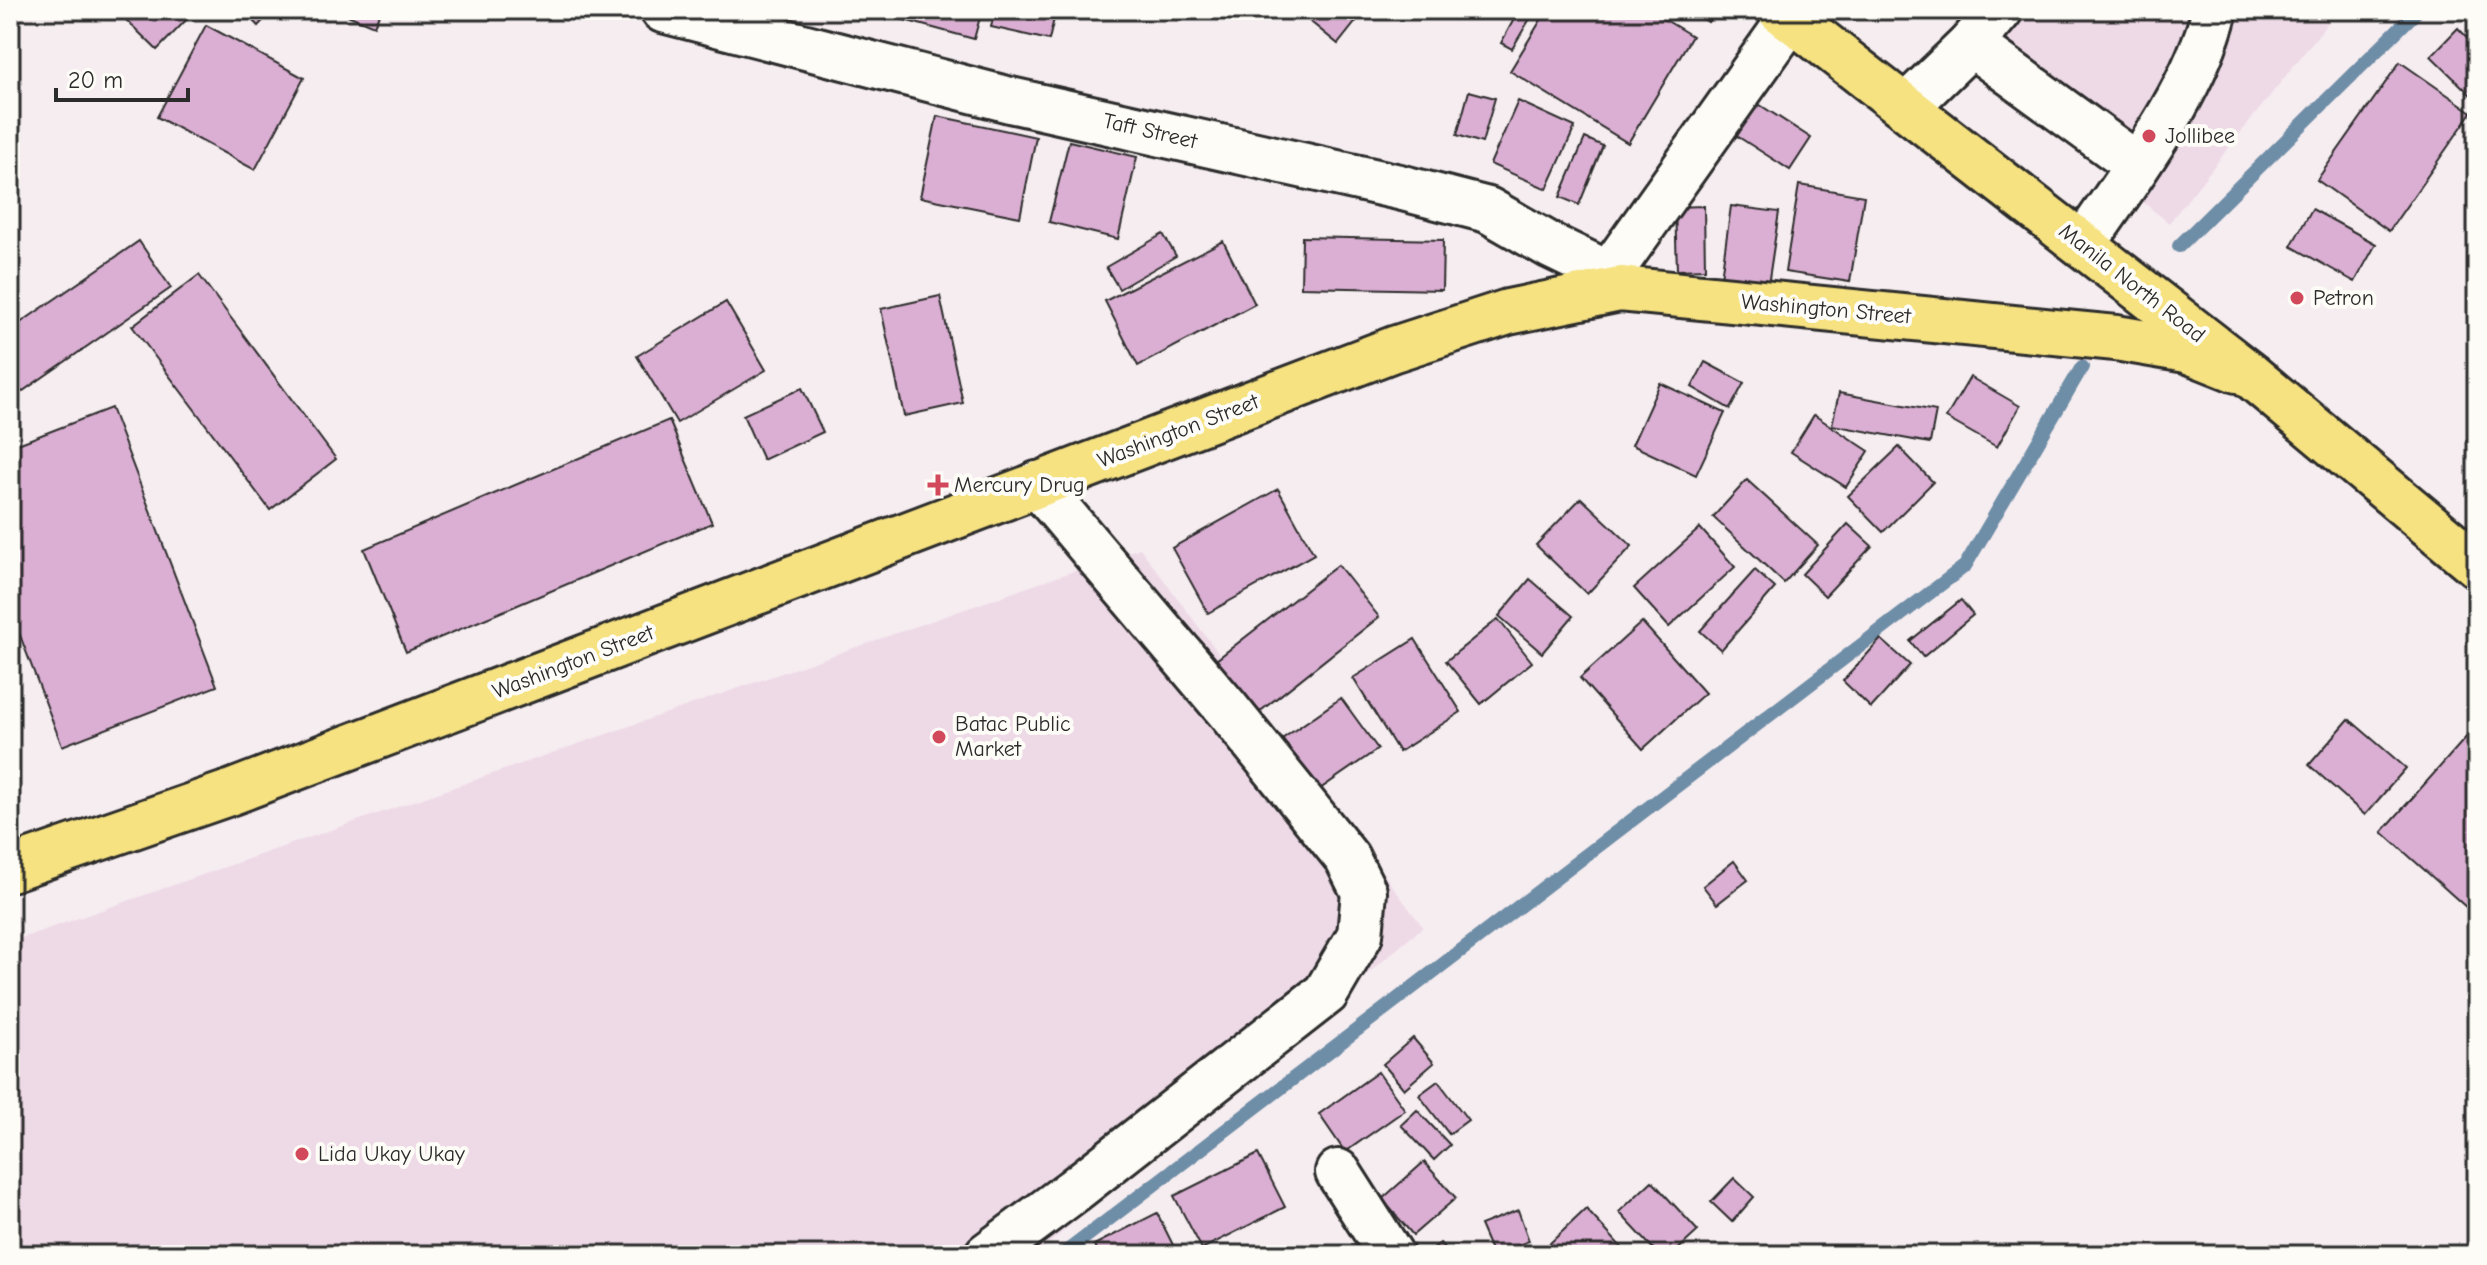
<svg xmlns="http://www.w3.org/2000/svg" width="2487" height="1265" viewBox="0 0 2487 1265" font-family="'Comic Neue',sans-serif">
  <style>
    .built { fill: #eedae7 }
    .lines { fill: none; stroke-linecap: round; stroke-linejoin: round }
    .stream { stroke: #6e8da6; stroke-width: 14 }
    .building { fill: #dbafd3; stroke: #2b2b2b; stroke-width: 2 }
    .minor-casing { stroke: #2b2b2b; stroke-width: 50 }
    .major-casing { stroke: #2b2b2b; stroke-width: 50 }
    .highway-casing { stroke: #2b2b2b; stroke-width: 50 }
    .minor { stroke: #fdfcf7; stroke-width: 44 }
    .major { stroke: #f6e281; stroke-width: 44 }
    .highway { stroke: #f6e281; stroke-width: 44 }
    .poi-dot { fill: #d1495b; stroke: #fdfcf7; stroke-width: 3 }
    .labels { text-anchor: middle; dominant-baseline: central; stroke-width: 8; stroke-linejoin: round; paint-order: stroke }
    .street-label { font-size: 22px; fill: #2b2b2b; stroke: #fdfcf7 }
    .poi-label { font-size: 22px; fill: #2b2b2b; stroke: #fdfcf7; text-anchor: start }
  </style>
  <rect width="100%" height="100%" fill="#f6edf0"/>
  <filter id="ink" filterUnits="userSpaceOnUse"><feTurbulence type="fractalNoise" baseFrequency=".0125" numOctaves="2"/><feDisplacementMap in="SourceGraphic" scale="16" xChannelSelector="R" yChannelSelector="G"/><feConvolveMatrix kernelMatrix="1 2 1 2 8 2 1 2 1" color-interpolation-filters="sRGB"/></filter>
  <g filter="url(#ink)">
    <g class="built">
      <polygon points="1984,10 2338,10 2169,223 1953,49"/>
      <polygon points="1140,548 1423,927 1035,1255 10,1255 10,942"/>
    </g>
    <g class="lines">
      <g class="stream">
        <polyline points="2179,246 2418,10"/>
        <polyline points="1062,1255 1965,566 2082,367"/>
      </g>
    </g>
    <g class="building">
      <polygon points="116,10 196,10 157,50"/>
      <polygon points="242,10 273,10 258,26"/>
      <polygon points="335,10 381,10 374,26"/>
      <polygon points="895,10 982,10 974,39 893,17"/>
      <polygon points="995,10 1056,10 1049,40 991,27"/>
      <polygon points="1296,10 1365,10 1338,44"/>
      <polygon points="1388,10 1404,10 1397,18"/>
      <polygon points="1519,10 1535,10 1512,49 1501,43"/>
      <polygon points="1547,10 1649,10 1692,36 1628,143 1510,71"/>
      <polygon points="1691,10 1717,10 1708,22"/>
      <polygon points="206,25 304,78 255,170 157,117"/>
      <polygon points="2458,28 2477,48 2477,101 2431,56"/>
      <polygon points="2400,62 2472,112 2389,231 2317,180"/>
      <polygon points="1469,91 1495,98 1482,143 1457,135"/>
      <polygon points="1518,101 1575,127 1547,189 1490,164"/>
      <polygon points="1757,103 1811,138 1790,170 1737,136"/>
      <polygon points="937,116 1036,137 1020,217 920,197"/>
      <polygon points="1585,138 1603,146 1579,205 1560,197"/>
      <polygon points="1069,141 1137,157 1118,239 1049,222"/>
      <polygon points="1799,185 1864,196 1850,282 1785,272"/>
      <polygon points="1704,206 1705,269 1677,270 1675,207"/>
      <polygon points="1731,206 1779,212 1767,292 1720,285"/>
      <polygon points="2312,209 2376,244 2355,282 2291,246"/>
      <polygon points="1163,234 1176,256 1119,289 1106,267"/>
      <polygon points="1302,237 1443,240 1442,290 1301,287"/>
      <polygon points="139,241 171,288 10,400 10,330"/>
      <polygon points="1223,241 1255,304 1138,366 1105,301"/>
      <polygon points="199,275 336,459 270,510 132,326"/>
      <polygon points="940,296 963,403 904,416 881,309"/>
      <polygon points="726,302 766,370 677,423 637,356"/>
      <polygon points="1705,362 1744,383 1730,409 1692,387"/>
      <polygon points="1970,377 2020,406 1997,447 1946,418"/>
      <polygon points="1660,383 1725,413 1696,475 1632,445"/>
      <polygon points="802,388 823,432 763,460 743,415"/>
      <polygon points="1839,393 1936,411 1930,443 1832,425"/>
      <polygon points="111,408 217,686 62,746 10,609 10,447"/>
      <polygon points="1814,415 1869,451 1846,487 1791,452"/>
      <polygon points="669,420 712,523 406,652 364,549"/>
      <polygon points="1899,447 1933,482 1883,532 1848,496"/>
      <polygon points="1747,480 1818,545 1784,583 1713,517"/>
      <polygon points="1278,489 1314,554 1208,613 1172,548"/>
      <polygon points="1581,498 1632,546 1587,594 1536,545"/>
      <polygon points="1848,524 1872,546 1825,596 1802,574"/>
      <polygon points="1700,528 1735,567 1669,627 1634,588"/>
      <polygon points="1338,565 1379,617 1253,717 1211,664"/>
      <polygon points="1755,570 1775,588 1721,650 1700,631"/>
      <polygon points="1530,579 1573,616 1542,653 1499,616"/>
      <polygon points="1961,600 1973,615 1923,657 1910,641"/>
      <polygon points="1498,619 1532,662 1481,704 1446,661"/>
      <polygon points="1642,622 1705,693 1643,749 1580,678"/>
      <polygon points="1415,639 1461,712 1399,752 1353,678"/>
      <polygon points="1881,639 1910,665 1871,708 1843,681"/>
      <polygon points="1341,698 1378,749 1317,791 1282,739"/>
      <polygon points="2349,719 2406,768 2365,815 2309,765"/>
      <polygon points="2477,725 2477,917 2382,832"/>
      <polygon points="1734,861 1748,880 1717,904 1703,886"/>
      <polygon points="1413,1038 1434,1063 1404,1089 1383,1064"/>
      <polygon points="1378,1072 1405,1110 1345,1152 1319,1114"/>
      <polygon points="1438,1081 1468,1120 1449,1134 1419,1095"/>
      <polygon points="1417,1110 1450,1145 1434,1160 1401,1125"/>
      <polygon points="1258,1154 1285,1207 1202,1249 1174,1196"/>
      <polygon points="1424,1162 1456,1198 1413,1235 1382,1199"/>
      <polygon points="1734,1178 1754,1197 1732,1222 1711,1202"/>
      <polygon points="1652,1181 1698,1231 1672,1255 1659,1255 1619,1212"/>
      <polygon points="1586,1209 1623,1249 1617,1255 1554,1255 1546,1247"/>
      <polygon points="1518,1210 1529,1241 1493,1255 1480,1225"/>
      <polygon points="1157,1213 1178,1255 1099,1255 1094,1245"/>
      <polygon points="1440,1243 1450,1255 1424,1255"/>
    </g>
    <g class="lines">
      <g class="minor-casing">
        <g id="minor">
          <polyline points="663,10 1010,100 1399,187 1488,210 1551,246 1609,274 1620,289"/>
          <polyline points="1971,44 2137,165"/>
          <polyline points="1907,106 1971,44 2000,10"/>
          <path d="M2083,245c48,-71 111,-151 132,-235"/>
          <polyline points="1609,274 1791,18"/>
          <polyline points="1338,1172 1391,1255"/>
          <polyline points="987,1255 1073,1191 1326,993 1360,935 1364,892 1347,858 1227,709 1037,484"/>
        </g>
      </g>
      <g class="major-casing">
        <polyline id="major" points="10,869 232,792 1394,349 1508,312 1620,289 2116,338 2187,350 2237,370"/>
      </g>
      <g class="highway-casing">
        <polyline id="highway" points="1780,10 2250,375 2477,565"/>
      </g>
      <use href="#minor" class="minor"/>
      <use href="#major" class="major"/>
      <use href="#highway" class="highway"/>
    </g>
  </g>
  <g class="poi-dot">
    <circle cx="2149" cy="136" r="8"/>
    <circle cx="2297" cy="298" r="8"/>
    <path d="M934 473h8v8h8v8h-8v8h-8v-8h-8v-8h8z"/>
    <circle cx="939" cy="737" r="8"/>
    <circle cx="302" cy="1154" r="8"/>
  </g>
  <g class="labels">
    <g class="street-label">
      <text transform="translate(1150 131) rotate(13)">Taft Street</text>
      <text transform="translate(2132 283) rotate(38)">Manila North Road</text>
      <text transform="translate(1826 309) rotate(5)">Washington Street</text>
      <text transform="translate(1178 431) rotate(-21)">Washington Street</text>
      <text transform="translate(573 662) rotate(-21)">Washington Street</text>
    </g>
    <g class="poi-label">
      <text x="2165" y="136">Jollibee</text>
      <text x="2313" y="298">Petron</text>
      <text x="954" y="485">Mercury Drug</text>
      <text x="955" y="724">Batac Public<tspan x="955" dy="25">Market</tspan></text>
      <text x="318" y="1154">Lida Ukay Ukay</text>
    </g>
  </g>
  <rect width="2487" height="1265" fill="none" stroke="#fdfcf7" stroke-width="40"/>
  <rect x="20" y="20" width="2447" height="1225" fill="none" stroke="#2b2b2b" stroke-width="3" filter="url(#ink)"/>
  <path d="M56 88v12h132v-12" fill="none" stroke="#2b2b2b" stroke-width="4"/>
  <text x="68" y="88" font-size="24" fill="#2b2b2b" stroke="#fdfcf7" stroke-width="6" paint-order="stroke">20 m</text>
</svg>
